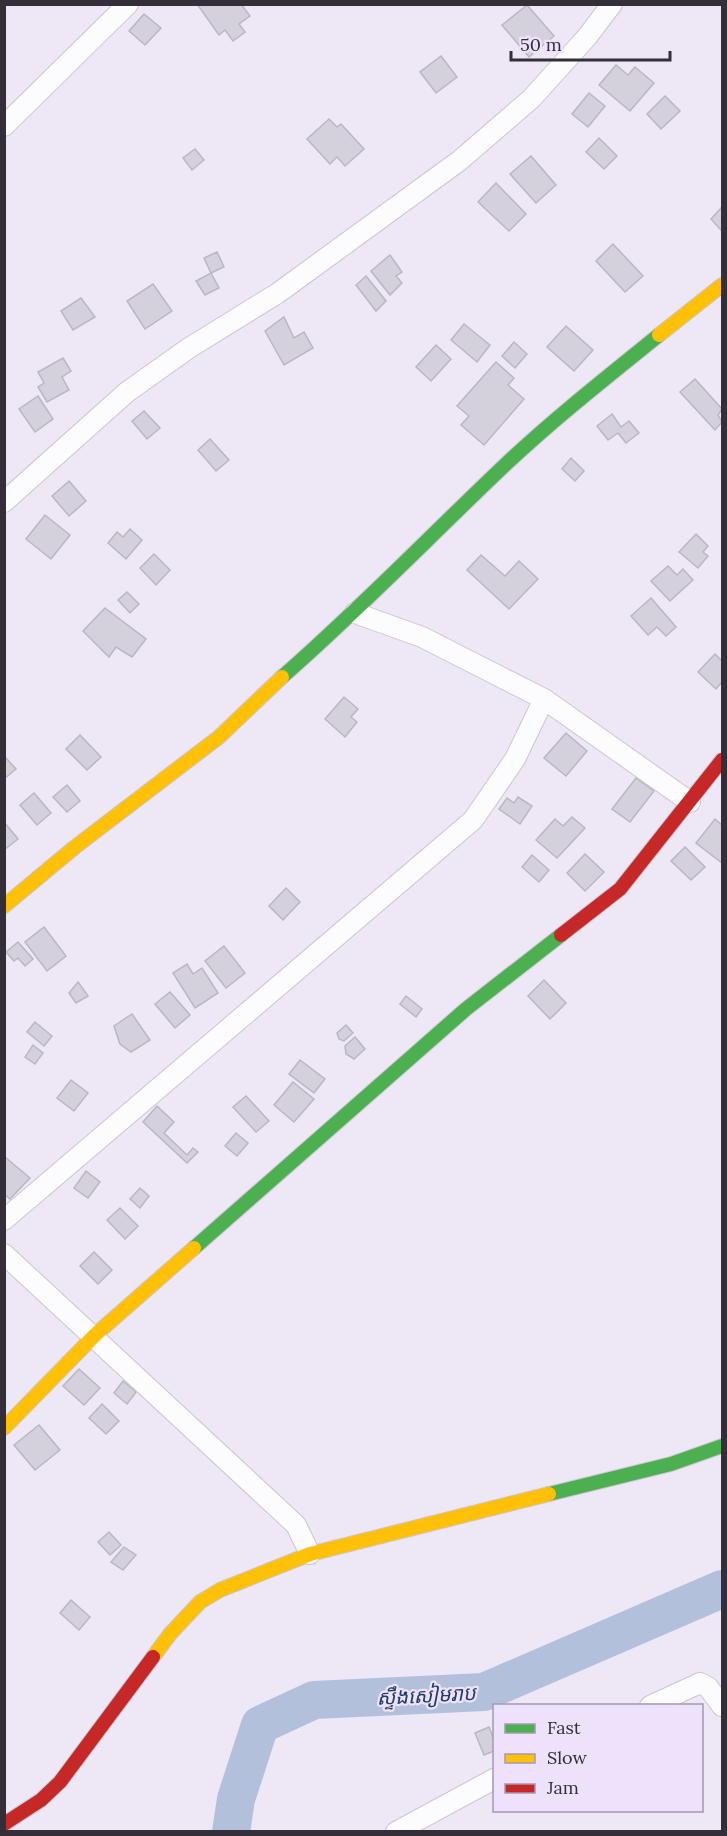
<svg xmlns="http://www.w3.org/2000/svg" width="727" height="1836" viewBox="0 0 727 1836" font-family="Lora,'Noto Sans Khmer',serif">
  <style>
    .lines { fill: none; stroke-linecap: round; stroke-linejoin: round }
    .river { stroke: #b3c0dc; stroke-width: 38 }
    .building { fill: #d4d1dc; stroke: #bab7c3; stroke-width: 1.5 }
    .street-casing { stroke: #cbc6d1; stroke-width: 22 }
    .fast-casing { stroke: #cbc6d1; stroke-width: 16 }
    .slow-casing { stroke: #cbc6d1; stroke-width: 16 }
    .jam-casing { stroke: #cbc6d1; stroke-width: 16 }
    .street { stroke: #fcfbfe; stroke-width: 20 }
    .fast { stroke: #4caf50; stroke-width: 14 }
    .slow { stroke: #ffc107; stroke-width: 14 }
    .jam { stroke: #c62828; stroke-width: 14 }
    .labels { text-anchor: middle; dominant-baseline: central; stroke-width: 4.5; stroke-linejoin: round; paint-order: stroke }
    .water-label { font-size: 20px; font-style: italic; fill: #203e6a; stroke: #eee1fc }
  </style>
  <rect width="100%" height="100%" fill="#eee7f6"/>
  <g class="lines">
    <polyline class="river" points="231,1832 236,1799 260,1725 314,1700 484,1692 722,1589"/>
  </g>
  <g class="building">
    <polygon points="197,4 241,4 250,16 239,24 245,32 233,41 225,30 219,35"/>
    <polygon points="527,5 554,36 529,57 502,25"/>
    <polygon points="144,14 161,28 145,45 129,31"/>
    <polygon points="441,56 457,77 436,93 420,72"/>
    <polygon points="616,65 628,75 635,67 654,83 630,111 599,85"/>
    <polygon points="589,93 605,106 588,127 572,114"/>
    <polygon points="665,96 680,111 661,129 647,114"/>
    <polygon points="329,119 337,127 341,124 364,149 345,166 337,157 330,164 307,139"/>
    <polygon points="599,138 617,156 604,169 586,152"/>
    <polygon points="195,149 204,160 192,170 183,158"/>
    <polygon points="531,156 556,185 536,203 510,174"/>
    <polygon points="496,183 526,214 509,231 478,202"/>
    <polygon points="722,207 722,231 711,219"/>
    <polygon points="613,244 643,276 625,292 596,261"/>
    <polygon points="217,252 224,267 211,273 204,258"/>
    <polygon points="390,255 402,272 396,276 402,283 390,295 371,271"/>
    <polygon points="211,273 219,288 205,295 196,281"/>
    <polygon points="366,276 386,301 376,311 356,285"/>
    <polygon points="153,284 172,311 145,329 127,301"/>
    <polygon points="81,298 95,317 73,330 61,311"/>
    <polygon points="284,317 294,338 304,332 313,348 284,365 265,331"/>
    <polygon points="464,324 490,345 477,362 451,340"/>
    <polygon points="566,326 593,350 574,371 547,347"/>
    <polygon points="514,342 527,354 515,368 502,356"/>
    <polygon points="436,345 451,359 431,381 416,367"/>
    <polygon points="63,358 71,371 62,377 69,390 47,402 38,387 44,383 38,372"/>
    <polygon points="496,362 514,378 508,385 524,399 484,445 461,425 469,416 457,406"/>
    <polygon points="695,379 722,409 718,415 722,422 715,430 680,392"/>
    <polygon points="38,396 53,419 35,432 19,409"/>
    <polygon points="144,411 160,428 147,439 132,421"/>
    <polygon points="612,414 621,427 629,421 639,433 626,443 618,433 608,440 597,426"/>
    <polygon points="210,439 229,460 216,471 198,450"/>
    <polygon points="571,458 584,471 575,481 562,469"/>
    <polygon points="69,481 86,501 69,516 52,496"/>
    <polygon points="45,515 70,535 51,559 26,539"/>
    <polygon points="130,529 142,540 126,559 108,543 117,532 123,537"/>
    <polygon points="696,534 708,546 703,552 708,556 698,568 679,552"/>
    <polygon points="154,554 170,570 156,585 140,568"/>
    <polygon points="481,555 505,576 519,561 538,579 509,609 467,570"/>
    <polygon points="668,566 677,575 683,569 693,580 670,601 651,581"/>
    <polygon points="127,592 139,604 130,613 118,600"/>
    <polygon points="651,598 676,627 666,636 657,627 648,635 631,616"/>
    <polygon points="105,608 146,639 132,657 116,647 109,657 83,631"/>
    <polygon points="715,654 722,661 722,682 716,689 698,672"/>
    <polygon points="344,697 358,709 351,717 357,722 345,737 325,719"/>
    <polygon points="566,733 587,751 566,776 544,758"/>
    <polygon points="80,735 101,757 87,770 66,749"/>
    <polygon points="6,758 16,769 4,779 4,759"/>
    <polygon points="636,778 654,791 630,822 612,809"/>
    <polygon points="67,785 80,801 67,812 53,797"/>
    <polygon points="34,793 51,813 37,825 20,805"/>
    <polygon points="518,797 532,806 520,824 499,809 507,798 514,803"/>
    <polygon points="572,817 585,828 557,858 536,840 555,819 563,826"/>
    <polygon points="715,819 722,825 722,863 696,843"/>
    <polygon points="4,822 18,839 4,850"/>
    <polygon points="685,847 705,867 691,880 671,861"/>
    <polygon points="585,854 604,872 585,891 567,873"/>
    <polygon points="532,855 549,870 539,882 522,867"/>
    <polygon points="286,888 300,902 283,920 269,906"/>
    <polygon points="44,927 66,956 47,971 25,942"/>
    <polygon points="18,942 33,959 25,966 18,958 14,961 6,952"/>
    <polygon points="224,946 245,973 226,988 205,961"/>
    <polygon points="187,964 193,974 202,968 218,993 195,1008 173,973"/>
    <polygon points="544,980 566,1003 550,1019 528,996"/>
    <polygon points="78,982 88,996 76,1003 69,993"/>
    <polygon points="170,992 190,1015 175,1028 155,1004"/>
    <polygon points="406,996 422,1009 416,1017 400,1004"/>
    <polygon points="132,1014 150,1040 131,1052 120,1044 114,1026"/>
    <polygon points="35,1022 52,1036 44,1046 27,1032"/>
    <polygon points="346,1025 353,1033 344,1041 339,1039 337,1033"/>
    <polygon points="355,1037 365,1049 354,1059 346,1054 345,1046"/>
    <polygon points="33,1045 43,1053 35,1064 25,1057"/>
    <polygon points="300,1060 325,1079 314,1093 289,1074"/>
    <polygon points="71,1080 88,1093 74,1111 57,1098"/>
    <polygon points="293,1082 314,1099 294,1122 274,1105"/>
    <polygon points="246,1096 269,1121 256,1132 233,1107"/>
    <polygon points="157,1106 174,1122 164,1133 187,1155 193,1148 198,1152 187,1163 143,1122"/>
    <polygon points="236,1133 248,1143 237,1156 225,1146"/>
    <polygon points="5,1157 30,1178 10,1199 4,1194"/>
    <polygon points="86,1171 100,1182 88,1198 74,1188"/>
    <polygon points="140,1188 149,1196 140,1208 130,1199"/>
    <polygon points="120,1208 138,1226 125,1239 107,1220"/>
    <polygon points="94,1252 112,1270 98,1284 80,1266"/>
    <polygon points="79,1369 100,1388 84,1405 63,1386"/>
    <polygon points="123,1381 136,1392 127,1404 114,1393"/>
    <polygon points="102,1404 119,1421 106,1434 89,1418"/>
    <polygon points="39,1425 60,1450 35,1470 14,1445"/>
    <polygon points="109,1532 121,1545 110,1555 98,1542"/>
    <polygon points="124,1547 136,1555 123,1570 111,1562"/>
    <polygon points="71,1600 90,1617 79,1630 60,1613"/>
    <polygon points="489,1727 494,1740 494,1751 484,1755 475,1733"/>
  </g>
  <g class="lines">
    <g class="street-casing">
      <g id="street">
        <polyline points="4,126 128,4"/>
        <polyline points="4,502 127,392 189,348 278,293 459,161 531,99 587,37 612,4"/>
        <polyline points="355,613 422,637 544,699 690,802"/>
        <polyline points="4,1220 473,820 515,759 544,699"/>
        <polyline points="4,1254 296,1525 310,1554"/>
        <polyline points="650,1706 700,1683 708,1687 722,1706"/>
        <polyline points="396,1832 494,1779"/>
      </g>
    </g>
    <g class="fast-casing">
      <g id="fast">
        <path d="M282,677c78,-68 149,-142 224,-213 49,-46 101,-87 153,-129"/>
        <polyline points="194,1248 466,1009 561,935"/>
        <polyline points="549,1494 671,1464 722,1446"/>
      </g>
    </g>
    <g class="slow-casing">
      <g id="slow">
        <polyline points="659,335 722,285"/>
        <polyline points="4,906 75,847 219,737 282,677"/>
        <polyline points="4,1428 95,1335 194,1248"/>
        <polyline points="153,1657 170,1634 200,1602 220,1590 310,1554 549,1494"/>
      </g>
    </g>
    <g class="jam-casing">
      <g id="jam">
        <polyline points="561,935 620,889 722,760"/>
        <polyline points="4,1824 41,1800 60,1782 153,1657"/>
      </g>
    </g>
    <use href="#street" class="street"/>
    <use href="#fast" class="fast"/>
    <use href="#slow" class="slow"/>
    <use href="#jam" class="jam"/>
  </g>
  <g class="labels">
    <g class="water-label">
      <text transform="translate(426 1695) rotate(-3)">ស្ទឹងសៀមរាប</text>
    </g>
  </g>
  <rect width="727" height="1836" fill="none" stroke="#332e38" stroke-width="12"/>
  <rect x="493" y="1704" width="210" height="108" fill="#eee1fc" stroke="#a399ae" stroke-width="1.5"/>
  <rect x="505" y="1724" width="30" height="9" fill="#4caf50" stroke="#a399ae" stroke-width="1.5"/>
  <text x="547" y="1734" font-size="18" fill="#332e38">Fast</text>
  <rect x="505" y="1754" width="30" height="9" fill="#ffc107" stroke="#a399ae" stroke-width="1.5"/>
  <text x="547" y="1764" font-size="18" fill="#332e38">Slow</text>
  <rect x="505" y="1784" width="30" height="9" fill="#c62828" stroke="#a399ae" stroke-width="1.5"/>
  <text x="547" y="1794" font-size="18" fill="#332e38">Jam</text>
  <path d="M511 51v9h159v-9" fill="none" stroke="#332e38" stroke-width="3"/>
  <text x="520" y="51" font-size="18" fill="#332e38" stroke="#eee1fc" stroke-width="4.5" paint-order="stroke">50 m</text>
</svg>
